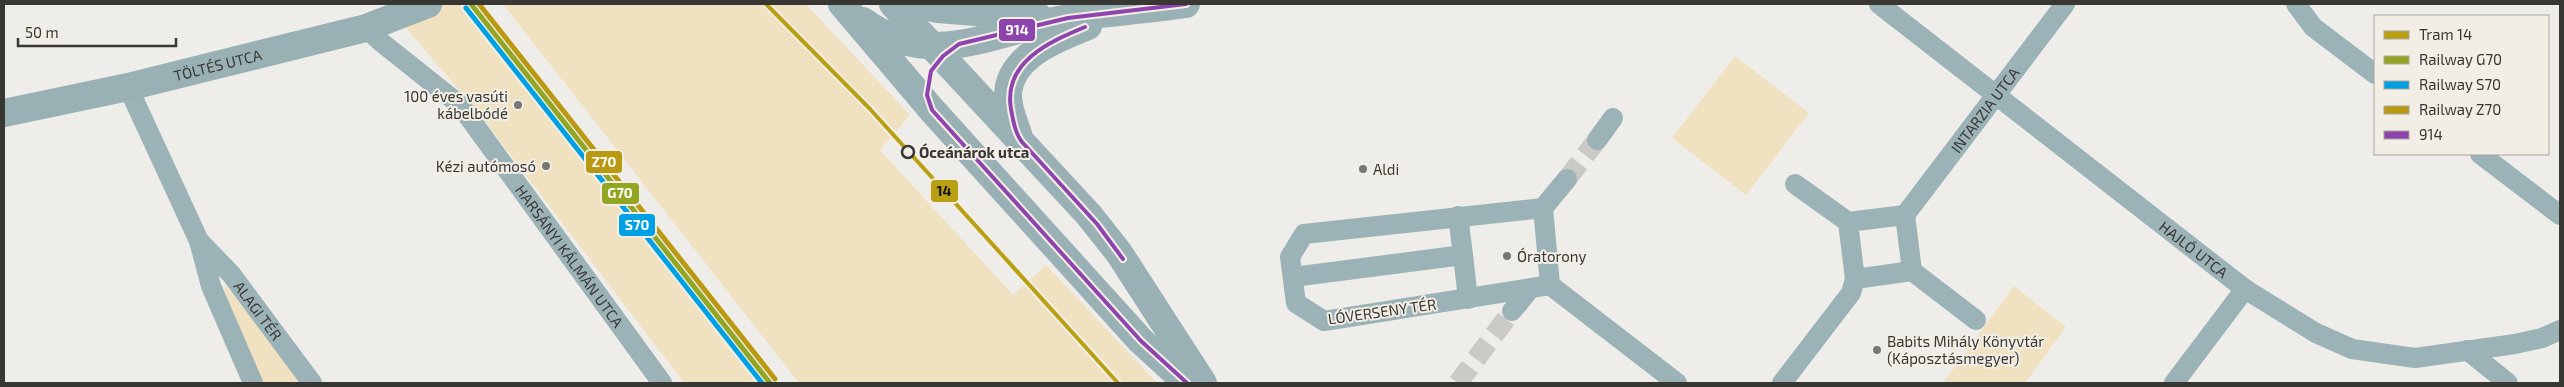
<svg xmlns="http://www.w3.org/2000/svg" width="2564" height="387" viewBox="0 0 2564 387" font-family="'Exo 2',sans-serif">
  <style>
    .green { fill: #f0e2c1 }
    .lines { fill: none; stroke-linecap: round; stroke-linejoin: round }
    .street-tunnel { stroke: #cac9c5; stroke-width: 20; stroke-dasharray: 20 10; stroke-linecap: butt }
    .street { stroke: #9bb3b7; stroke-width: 20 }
    .secondary { stroke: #99b1b4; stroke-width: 28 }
    .bus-1-casing { stroke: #f2eee6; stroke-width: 8 }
    .bus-1 { stroke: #8e44ad; stroke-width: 4 }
    .rail-1-casing { stroke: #f2eee6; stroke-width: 9 }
    .rail-2-casing { stroke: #f2eee6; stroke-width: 9 }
    .rail-3-casing { stroke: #f2eee6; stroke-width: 9 }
    .rail-1 { stroke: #92a624; stroke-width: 5 }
    .rail-2 { stroke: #00a0e3; stroke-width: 5 }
    .rail-3 { stroke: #b99812; stroke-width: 5 }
    .tram-1-casing { stroke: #f2eee6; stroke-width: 8 }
    .tram-1 { stroke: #b9a012; stroke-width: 4 }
    .poi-dot { fill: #787773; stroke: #f2eee6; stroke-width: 2 }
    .stop-dot { fill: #f2eee6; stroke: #383733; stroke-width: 2.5 }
    .labels { text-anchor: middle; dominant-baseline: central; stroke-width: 4; stroke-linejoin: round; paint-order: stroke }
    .street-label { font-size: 15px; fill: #383733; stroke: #f2eee6 }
    .poi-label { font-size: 15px; fill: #383733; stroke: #f2eee6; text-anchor: start }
    .stop-label { font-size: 15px; font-weight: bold; fill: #383733; stroke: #f2eee6; text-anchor: start }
    .line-badge { stroke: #f2eee6; stroke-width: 2 }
    .badge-label { font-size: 14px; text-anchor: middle; font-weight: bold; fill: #fff }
    .pale-badge-label { font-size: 14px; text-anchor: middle; font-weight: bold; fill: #111 }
  </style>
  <rect width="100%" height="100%" fill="#efede9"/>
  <g class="green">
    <polygon points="385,4 460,4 759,383 684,383 474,107"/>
    <polygon points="503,4 806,4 910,115 880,150 1013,295 1046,265 1157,383 799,383"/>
    <polygon points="1735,56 1809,113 1746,195 1672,138"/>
    <polygon points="2014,286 2066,327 2025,383 1943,383"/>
    <polygon points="226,287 231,292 302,383 263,383 235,321 224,288"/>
  </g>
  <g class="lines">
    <g class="street-tunnel">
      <polyline points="1567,179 1597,140"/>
      <polyline points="1458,383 1512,311"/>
    </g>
    <g class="street">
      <path id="s1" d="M1879,4l366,285 71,44 36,16 63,9 100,-14 27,-6 18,-8"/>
      <polyline points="2296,4 2313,27 2375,74"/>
      <path id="s2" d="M366,28l15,14 79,63 202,278"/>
      <polyline points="128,87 199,241 211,286 253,383"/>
      <polyline points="1597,140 1613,118"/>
      <polyline points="2480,154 2560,215"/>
      <polyline points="1795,184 1848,222"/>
      <polygon points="1543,208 1550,285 1324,321 1296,303 1290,257 1304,234"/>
      <polyline points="1543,208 1567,179"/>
      <path id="s3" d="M1905,215l160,-211"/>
      <polygon points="1905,215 1912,271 1855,279 1848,222"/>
      <path id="s4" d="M200,242l31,32 81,109"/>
      <polyline points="1463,255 1468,299"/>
      <polyline points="1912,271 1976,320"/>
      <polyline points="1293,277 1463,255 1458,216"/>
      <polyline points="1550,285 1677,383"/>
      <polyline points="1512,311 1530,289"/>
      <polyline points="2467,350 2508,383"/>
      <polyline points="1782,383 1851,293 1855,279"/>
      <polyline points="2174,383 2245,289"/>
    </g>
    <g class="secondary">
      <polyline points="842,4 932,110 1141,341 1187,383"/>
      <polyline points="893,4 1089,215 1119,253 1203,383"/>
      <polyline points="916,4 938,9 1039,17"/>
      <path d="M863,21c71,51 131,9 206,-3 39,-6 78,-8 117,-14"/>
      <path id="s5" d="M4,113l124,-26 238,-59 62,-24"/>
      <path d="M1018,134c-4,-12 -10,-25 -10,-38 0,-40 50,-58 80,-70"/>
    </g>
    <g class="bus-1-casing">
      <g id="bus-1">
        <polyline points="1186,4 1068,18 959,44 943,56 931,71 927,95 932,110 1141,341 1187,383"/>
        <path d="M1085,27c-36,15 -82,35 -74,82 2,11 4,24 11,33l75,82 26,35"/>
      </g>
    </g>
    <use href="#bus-1" class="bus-1"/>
    <g class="rail-1-casing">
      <polyline id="rail-1" points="471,4 770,383"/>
    </g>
    <g class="rail-2-casing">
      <polyline id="rail-2" points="466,8 762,383"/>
    </g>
    <g class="rail-3-casing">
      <polyline id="rail-3" points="479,4 775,379"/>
    </g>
    <use href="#rail-1" class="rail-1"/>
    <use href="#rail-2" class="rail-2"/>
    <use href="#rail-3" class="rail-3"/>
    <g class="tram-1-casing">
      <polyline id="tram-1" points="766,4 870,109 1118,383"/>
    </g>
    <use href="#tram-1" class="tram-1"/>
  </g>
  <g class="poi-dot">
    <circle cx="518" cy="105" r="5"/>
    <circle cx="546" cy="166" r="5"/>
    <circle cx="1363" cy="169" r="5"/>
    <circle cx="1507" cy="256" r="5"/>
    <circle cx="1877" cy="350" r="5"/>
  </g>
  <circle class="stop-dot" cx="908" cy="152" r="6"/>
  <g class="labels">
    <g class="street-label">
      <text stroke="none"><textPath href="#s5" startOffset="219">TÖLTÉS UTCA</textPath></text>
      <text stroke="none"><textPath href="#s3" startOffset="132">INTARZIA UTCA</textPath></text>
      <text stroke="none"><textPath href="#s1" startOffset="399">HAJLÓ UTCA</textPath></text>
      <text stroke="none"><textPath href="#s2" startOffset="308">HARSÁNYI KÁLMÁN UTCA</textPath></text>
      <text stroke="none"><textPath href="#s4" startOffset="90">ALAGI TÉR</textPath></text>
      <text transform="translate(1382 311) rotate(-8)">LÓVERSENY TÉR</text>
    </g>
    <g class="poi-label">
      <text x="508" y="96" text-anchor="end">100 éves vasúti<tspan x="508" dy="17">kábelbódé</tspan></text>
      <text x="536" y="166" text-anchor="end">Kézi autómosó</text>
      <text x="1373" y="169">Aldi</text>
      <text x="1517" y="256">Óratorony</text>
      <text x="1887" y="341">Babits Mihály Könyvtár<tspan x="1887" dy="17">(Káposztásmegyer)</tspan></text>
    </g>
    <g class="stop-label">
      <text x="919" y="152">Óceánárok utca</text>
    </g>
  </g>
  <g class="line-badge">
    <rect x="998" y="18" width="38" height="24" rx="5" fill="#8e44ad"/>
    <rect x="585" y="150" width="38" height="24" rx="5" fill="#b99812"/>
    <rect x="930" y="179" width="29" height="24" rx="5" fill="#b9a012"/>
    <rect x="601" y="182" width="39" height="23" rx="5" fill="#92a624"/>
    <rect x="618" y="213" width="38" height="24" rx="5" fill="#00a0e3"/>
  </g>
  <g class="badge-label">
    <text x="1017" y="35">914</text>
    <text x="604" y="167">Z70</text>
    <text x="620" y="198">G70</text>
    <text x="637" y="230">S70</text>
  </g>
  <g class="pale-badge-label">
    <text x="944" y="196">14</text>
  </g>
  <rect width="2564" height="387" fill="none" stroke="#383733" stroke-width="10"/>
  <rect x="2374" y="15" width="175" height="140" fill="#f2eee6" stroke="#a8a59e"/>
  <rect x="2384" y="31" width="25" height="8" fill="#b9a012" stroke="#a8a59e"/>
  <text x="2419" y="40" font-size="15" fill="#383733">Tram 14</text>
  <rect x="2384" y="56" width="25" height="8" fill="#92a624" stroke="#a8a59e"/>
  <text x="2419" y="65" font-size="15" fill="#383733">Railway G70</text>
  <rect x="2384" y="81" width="25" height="8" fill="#00a0e3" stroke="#a8a59e"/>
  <text x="2419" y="90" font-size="15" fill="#383733">Railway S70</text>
  <rect x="2384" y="106" width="25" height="8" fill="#b99812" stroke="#a8a59e"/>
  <text x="2419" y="115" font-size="15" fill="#383733">Railway Z70</text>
  <rect x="2384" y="131" width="25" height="8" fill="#8e44ad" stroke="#a8a59e"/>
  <text x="2419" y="140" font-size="15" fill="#383733">914</text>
  <path d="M18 38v8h158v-8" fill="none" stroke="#383733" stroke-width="2.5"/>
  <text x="25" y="38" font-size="15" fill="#383733" stroke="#f2eee6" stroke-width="4" paint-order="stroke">50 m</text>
</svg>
